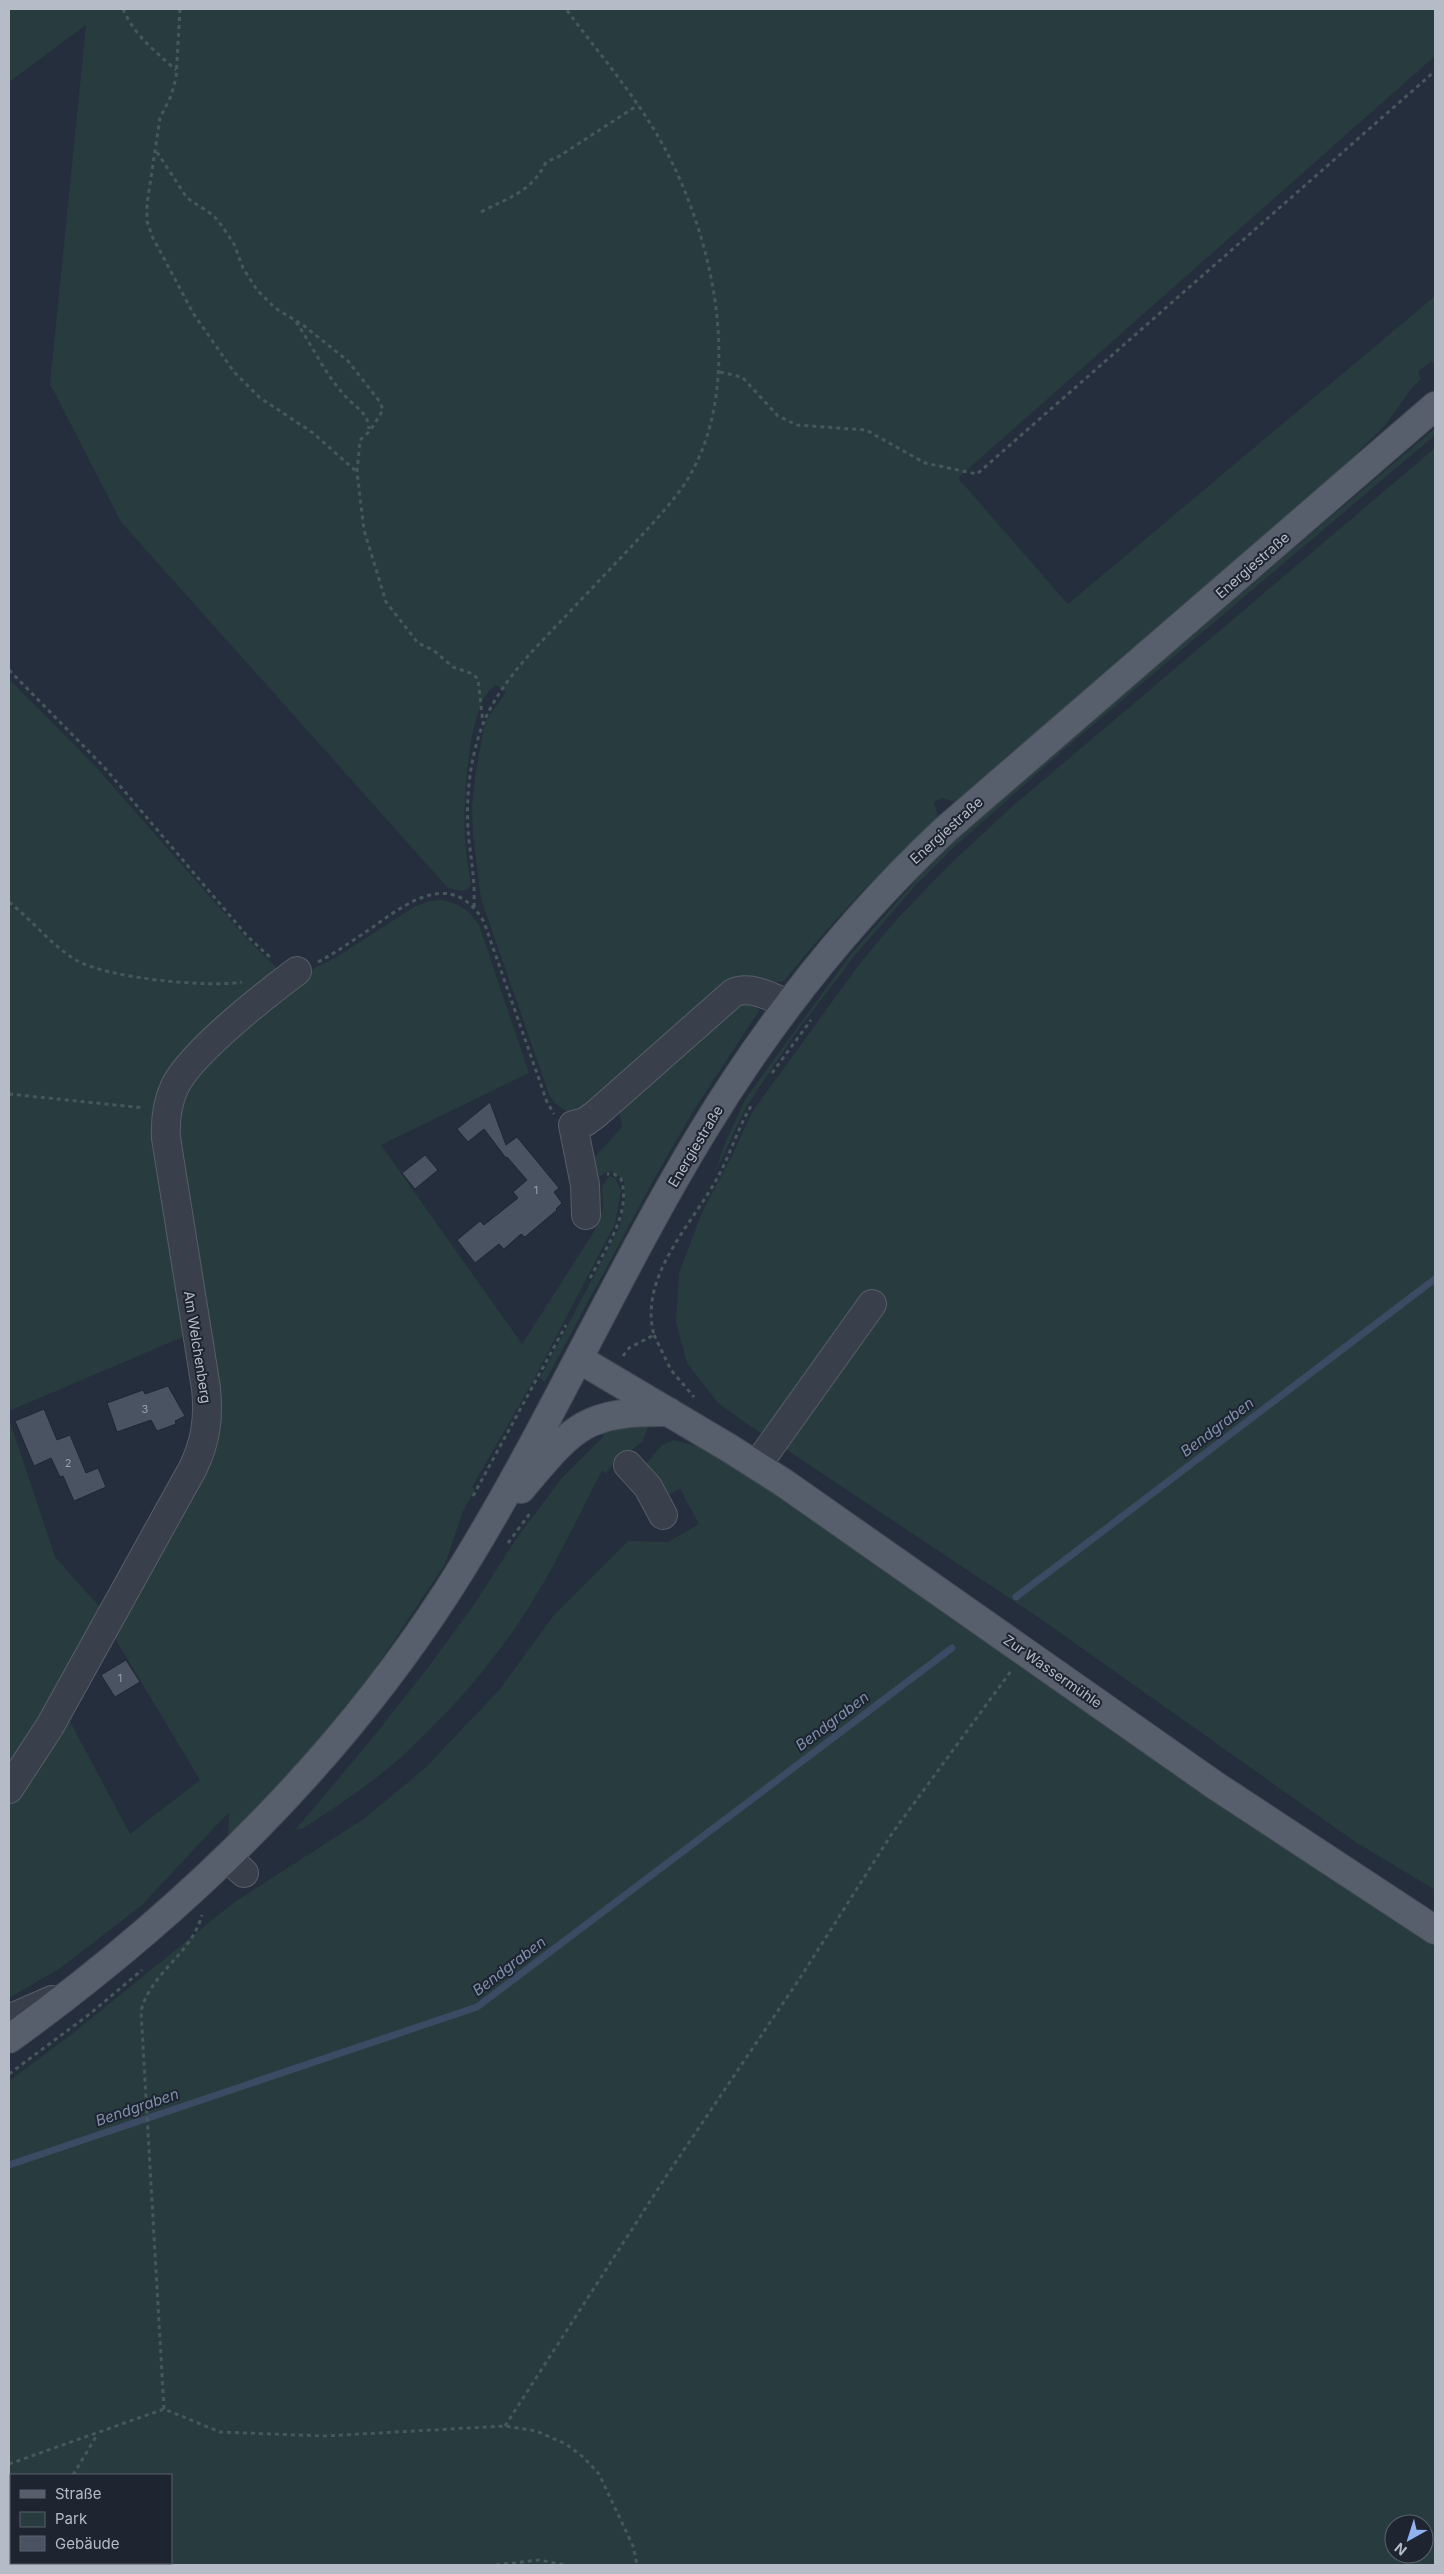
<svg xmlns="http://www.w3.org/2000/svg" width="1444" height="2574" viewBox="0 0 1444 2574" font-family="Inter,sans-serif">
  <style>
    .green { fill: #283b3e; fill-rule: evenodd }
    .lines { fill: none; stroke-linecap: round; stroke-linejoin: round }
    .stream { stroke: #3c4b63; stroke-width: 7 }
    .building { fill: #4a5362; stroke: #202733 }
    .minor-casing { stroke: #575e6a; stroke-width: 30 }
    .major-casing { stroke: #424955; stroke-width: 30 }
    .path { stroke: #47585c; stroke-width: 3; stroke-dasharray: 4 4; stroke-linecap: butt }
    .minor { stroke: #39404c; stroke-width: 28 }
    .major { stroke: #575f6c; stroke-width: 28 }
    .labels { text-anchor: middle; dominant-baseline: central; stroke-width: 4; stroke-linejoin: round; paint-order: stroke }
    .number-label { font-size: 11px; fill: #9aa1ae }
    .street-label { font-size: 14px; fill: #b5bbc7; stroke: #1e2531 }
    .water-label { font-size: 15px; font-style: italic; fill: #7f90ac; stroke: #1e2531 }
  </style>
  <rect width="100%" height="100%" fill="#252e3c"/>
  <g class="green">
    <path d="M9,9h1426v47l-477,422 110,126 367,-308v69l-4,-4 -13,11 3,7 -9,9 -26,36 -70,70 -360,308 -14,-4 -8,4 4,16c-58,53 -105,102 -154,163l-18,3 -170,122 -25,9 -15,-11 -6,-7 -69,-198 -8,-65 -1,-26 3,-32 10,-54 21,-30 -10,-7c-29,16 -33,122 -31,154 1,15 4,30 6,46l-4,5 -5,1 -14,-3 -327,-366 -71,-138 36,-359 -77,57z"/>
    <polygon points="1435,428 1435,435 1066,748 952,849 916,885 857,953 798,1030 746,1107 714,1175 727,1138 746,1098 851,954 915,881 960,836 1018,784"/>
    <polygon points="1435,448 1435,1890 1354,1841 1038,1617 743,1421 718,1403 687,1363 676,1322 679,1273 703,1210 733,1154 752,1112 861,962 897,919 950,864 1014,805"/>
    <polygon points="9,679 96,767 247,939 285,976 163,1081 152,1114 155,1159 190,1334 9,1411"/>
    <path d="M440,900c19,3 28,9 39,25l50,148 -148,72 141,199 73,-114 8,-23 -1,-20 7,-11 6,2 6,12 -6,34 -82,157 -61,106 3,2 -12,22 -18,53 -72,108 -67,82 -78,85 1,-27 -88,94 -82,63 -50,29v-203l56,-83 65,122 70,-54 -89,-148 90,-169 -29,-324 21,-66 110,-99 32,-16 79,-51 12,-5z"/>
    <polygon points="733,1001 756,1003 759,1011 694,1110 654,1179 545,1382 540,1378 620,1226 625,1200 624,1180 612,1171 607,1172 599,1177 594,1158 622,1127 618,1104"/>
    <polygon points="9,1419 55,1557 105,1613 9,1779"/>
    <path d="M604,1424l45,1 -7,17 -13,10 -6,-1 -17,22 -4,-2c-23,43 -43,87 -68,128 -36,59 -84,114 -135,160 -29,26 -62,47 -95,69l-9,2 71,-84 60,-76 47,-64 43,-67 45,-60 42,-42z"/>
    <path d="M673,1440l31,8 43,26 688,469v622h-1426v-484l68,-51 156,-127 132,-85 60,-50 75,-79 54,-74 74,-74 40,1 31,-18 -19,-35 -20,10 -16,-33 18,-21zM11,2475h160v88h-160zM1394,2524h30v30h-30z"/>
  </g>
  <g class="lines">
    <g class="stream">
      <polyline points="1016,1597 1435,1279"/>
      <polyline points="9,2165 477,2007 952,1648"/>
    </g>
  </g>
  <g class="building">
    <polygon points="490,1102 506,1145 517,1137 559,1188 554,1192 562,1203 556,1209 557,1210 525,1237 521,1234 504,1249 499,1244 475,1263 457,1240 480,1221 484,1225 518,1198 513,1192 527,1180 507,1157 506,1158 484,1129 468,1142 457,1129"/>
    <polygon points="425,1155 438,1170 415,1189 402,1173"/>
    <polygon points="168,1386 185,1416 175,1421 176,1424 157,1431 151,1420 117,1432 107,1403 143,1390 145,1394"/>
    <polygon points="44,1409 57,1440 70,1435 86,1473 98,1468 106,1487 74,1501 63,1476 60,1477 51,1458 34,1466 15,1421"/>
    <polygon points="126,1660 140,1682 115,1697 101,1675"/>
  </g>
  <g class="lines">
    <g class="minor-casing">
      <g id="minor">
        <path d="M586,1215l-1,-30 -12,-60 12,-3 11,-8 137,-121c17,-8 39,4 54,11"/>
        <polyline points="628,1465 648,1487 663,1515"/>
        <polyline points="757,1465 872,1304"/>
        <path d="M9,1789l41,-63 143,-258c13,-27 16,-51 13,-80l-40,-250c-1,-18 1,-35 9,-52 17,-34 90,-91 122,-115"/>
        <polyline points="228,1858 244,1873"/>
        <polyline points="9,2019 52,2000"/>
      </g>
    </g>
    <g class="major-casing">
      <g id="major">
        <polyline points="579,1359 729,1448 784,1483 1216,1786 1435,1930"/>
        <path d="M521,1489c53,-63 63,-78 148,-77"/>
        <path d="M9,2039c170,-123 323,-269 438,-447 95,-148 165,-311 256,-461 68,-112 148,-213 243,-302l489,-423"/>
      </g>
    </g>
    <g class="path">
      <path d="M123,9c11,26 32,42 53,61"/>
      <polyline points="180,9 176,78 171,96 160,118 147,204 147,221 152,236 193,313 234,372 259,397 313,433 357,472"/>
      <polyline points="157,152 187,198 213,215 222,226 234,244 243,268 257,290 275,308 303,325 348,361 380,402 383,410 370,431 360,440 357,472 364,530 386,602 418,643 433,650 453,667 473,674 478,679 483,723"/>
      <path d="M481,212c28,-15 51,-20 65,-50l12,-5 80,-52"/>
      <path d="M296,322c18,26 31,57 54,79 10,9 18,14 19,28"/>
      <polyline points="720,372 742,377 778,416 797,425 866,430 925,463 977,474 1435,71"/>
      <polyline points="9,670 104,767 248,937 272,959"/>
      <path d="M9,902c23,18 42,43 67,58 30,18 131,28 166,22"/>
      <path d="M474,907c1,-23 -2,-43 -5,-66 -4,-38 0,-81 14,-117 17,-41 49,-73 80,-105 27,-29 54,-57 81,-86 16,-18 33,-36 45,-56 56,-96 25,-238 -25,-330 -27,-50 -65,-93 -98,-138"/>
      <path d="M318,962c19,-10 37,-23 55,-35 36,-26 80,-58 111,-5l63,180 7,12"/>
      <polyline points="772,1073 811,1020"/>
      <polyline points="9,1094 144,1108"/>
      <path d="M590,1278c15,-28 42,-66 31,-99l-7,-5h-7"/>
      <polyline points="654,1335 671,1370 694,1397"/>
      <path d="M623,1356l6,-8 25,-13c-16,-59 39,-111 65,-160 12,-23 19,-47 32,-69"/>
      <polyline points="473,1496 566,1325"/>
      <polyline points="508,1543 531,1512"/>
      <polyline points="9,2074 91,2013 142,1970"/>
      <path d="M164,2409l-23,-398c10,-39 50,-56 61,-96"/>
      <polyline points="505,2426 667,2175 800,1978 893,1832 1011,1671"/>
      <polyline points="9,2464 164,2409 220,2432 324,2436 505,2426 536,2431 566,2444 583,2457 599,2474 633,2546 637,2565"/>
      <polyline points="73,2475 97,2435"/>
      <polyline points="22,2565 24,2563"/>
      <polyline points="496,2565 539,2560 565,2565"/>
    </g>
    <use href="#minor" class="minor"/>
    <use href="#major" class="major"/>
  </g>
  <g class="labels">
    <g class="number-label">
      <text x="536" y="1190">1</text>
      <text x="145" y="1409">3</text>
      <text x="68" y="1463">2</text>
      <text x="120" y="1678">1</text>
    </g>
    <g class="street-label">
      <text transform="translate(1252 565) rotate(-41)">Energiestraße</text>
      <text transform="translate(946 830) rotate(-42)">Energiestraße</text>
      <text transform="translate(695 1146) rotate(-59)">Energiestraße</text>
      <text transform="translate(198 1347) rotate(81)">Am Welchenberg</text>
      <text transform="translate(1053 1671) rotate(35)">Zur Wassermühle</text>
    </g>
    <g class="water-label">
      <text transform="translate(1217 1427) rotate(-37)">Bendgraben</text>
      <text transform="translate(832 1721) rotate(-37)">Bendgraben</text>
      <text transform="translate(509 1966) rotate(-37)">Bendgraben</text>
      <text transform="translate(137 2107) rotate(-19)">Bendgraben</text>
    </g>
  </g>
  <rect width="1444" height="2574" fill="none" stroke="#b5bbc7" stroke-width="20"/>
  <rect x="10" y="2474" width="162" height="90" fill="#1e2531" stroke="#5a616d"/>
  <rect x="20" y="2490" width="25" height="8" fill="#575f6c" stroke="#5a616d"/>
  <text x="55" y="2499" font-size="15" fill="#b5bbc7">Straße</text>
  <rect x="20" y="2512" width="25" height="15" fill="#283b3e" stroke="#5a616d"/>
  <text x="55" y="2524" font-size="15" fill="#b5bbc7">Park</text>
  <rect x="20" y="2536" width="25" height="15" fill="#4a5362" stroke="#5a616d"/>
  <text x="55" y="2549" font-size="15" fill="#b5bbc7">Gebäude</text>
  <g transform="translate(1409 2539) rotate(219)"><circle r="24" fill="#1e2531" stroke="#5a616d"/>
  <path d="M0-4L9 19L0 12L-9 19Z" fill="#91b2f0"/>
  <text y="-8" font-size="14" font-weight="bold" text-anchor="middle" fill="#b5bbc7">N</text>
  </g>
</svg>
